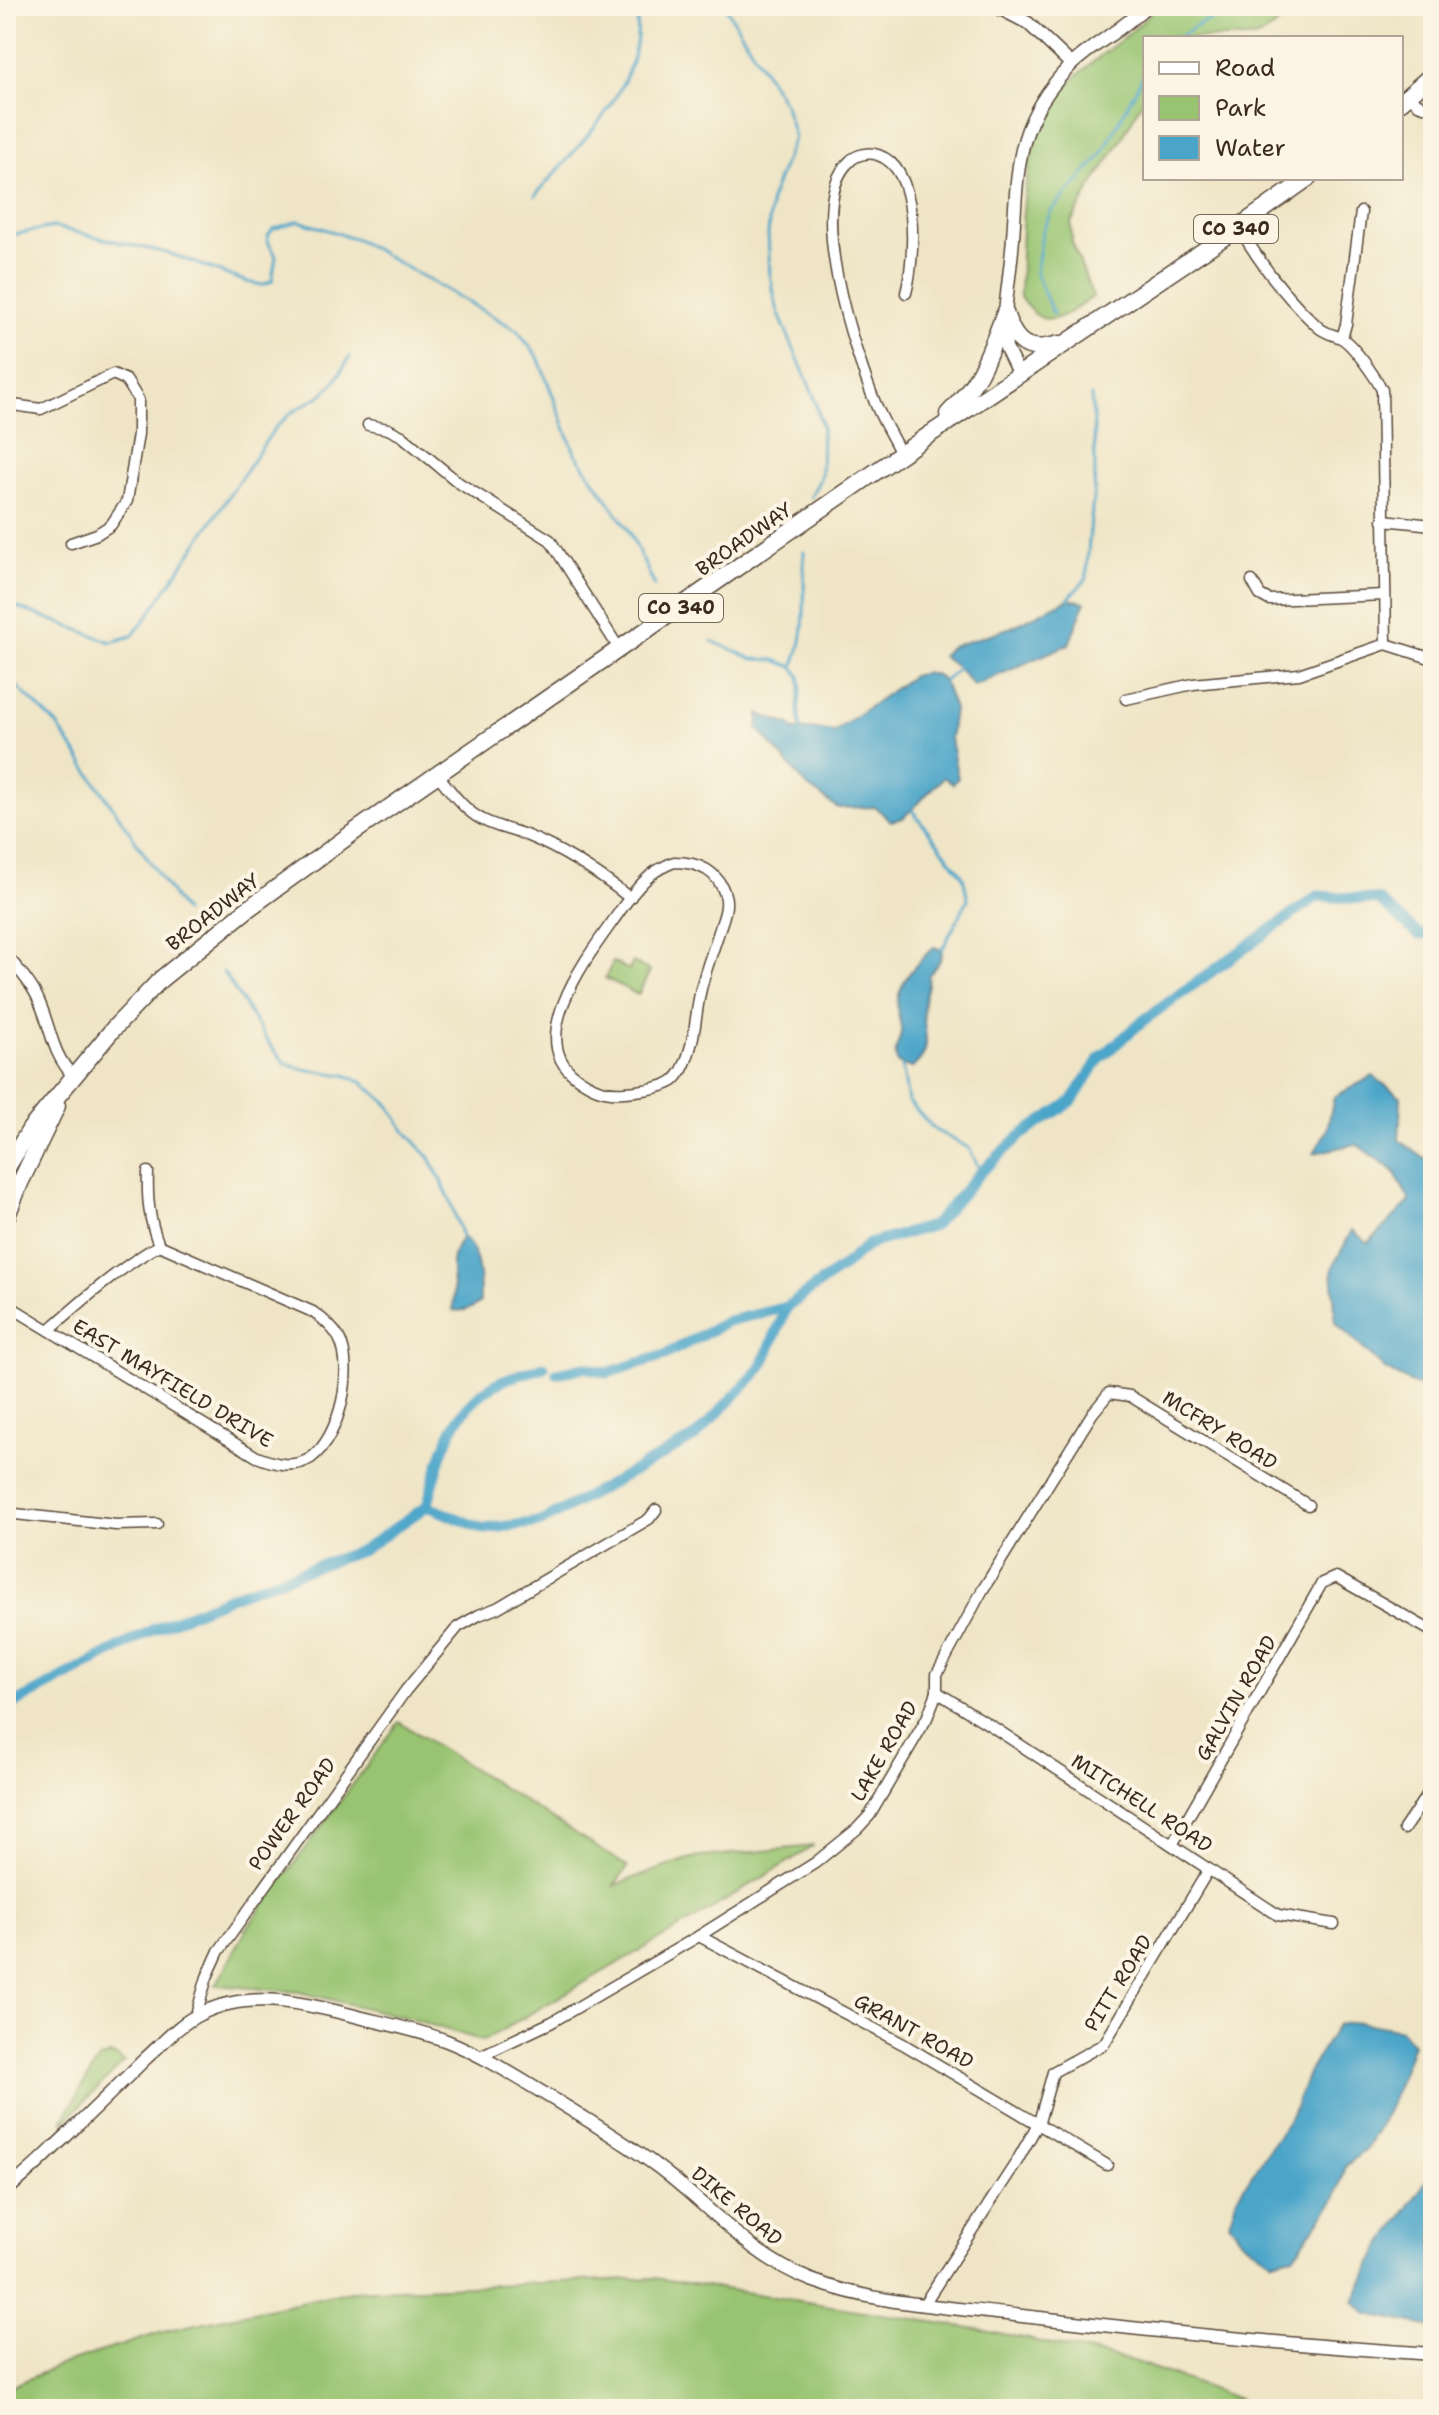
<svg xmlns="http://www.w3.org/2000/svg" width="1439" height="2415" viewBox="0 0 1439 2415" font-family="'Shantell Sans',sans-serif">
  <style>
    .green { fill: #98c471; stroke: #6a7748; stroke-width: 2 }
    .water { fill: #4ba5c9; stroke: #436874; stroke-width: 2 }
    .lines { fill: none; stroke-linecap: round; stroke-linejoin: round }
    .stream { stroke: #4ba5c9; stroke-width: 3 }
    .canal { stroke: #4ba5c9; stroke-width: 11 }
    .minor-casing { stroke: #564637; stroke-width: 13 }
    .tertiary-casing { stroke: #564637; stroke-width: 15 }
    .primary-casing { stroke: #564637; stroke-width: 19 }
    .minor { stroke: #fff; stroke-width: 10 }
    .tertiary { stroke: #fff; stroke-width: 12 }
    .primary { stroke: #fff; stroke-width: 16 }
    .labels { text-anchor: middle; dominant-baseline: central; stroke-width: 8; stroke-linejoin: round; paint-order: stroke }
    .shield { fill: #fcf5e5; stroke: #75675a; stroke-width: 2 }
    .shield-label { font-size: 18px; font-weight: bold; fill: #3b2a1e }
    .street-label { font-size: 20px; fill: #3b2a1e; stroke: #fcf5e5 }
  </style>
  <rect width="100%" height="100%" fill="#fcf5e5"/>
  <filter id="ink" filterUnits="userSpaceOnUse"><feTurbulence type="fractalNoise" baseFrequency=".0125" numOctaves="2"/><feDisplacementMap in="SourceGraphic" scale="16" xChannelSelector="R" yChannelSelector="G"/><feConvolveMatrix kernelMatrix="1 2 1 2 8 2 1 2 1" color-interpolation-filters="sRGB"/></filter>
  <filter id="wash" filterUnits="userSpaceOnUse"><feTurbulence type="fractalNoise" baseFrequency=".006" numOctaves="4" result="noise"/><feDisplacementMap in="SourceGraphic" scale="32" xChannelSelector="R" yChannelSelector="G"/><feGaussianBlur stdDeviation="1.8" result="paint"/><feColorMatrix in="noise" values="0 0 0 0 0 0 0 0 0 0 0 0 0 0 0 0 0 1.4 0 .05"/><feComposite in="paint" operator="in"/></filter>
  <g filter="url(#wash)">
    <rect width="100%" height="100%" fill="#efe5c6"/>
    <g class="green">
      <path d="M1156,6h188c-16,9 -34,8 -52,6 -12,9 -23,22 -38,26h-109v58l-26,48 -28,43 -20,36 1,19 21,55c-31,20 -48,38 -73,0 3,-75 -4,-160 53,-217 26,-27 60,-44 83,-74z"/>
      <polygon points="613,962 629,970 633,962 650,971 638,995 605,978"/>
      <polygon points="399,1722 628,1867 614,1885 691,1858 814,1846 710,1910 483,2041 412,2019 299,1992 216,1985 249,1925"/>
      <polygon points="109,2055 116,2056 124,2062 64,2122 62,2121 99,2059"/>
      <polygon points="655,2278 989,2331 1133,2361 1239,2399 1211,2409 6,2409 6,2389 62,2364 173,2329 351,2291"/>
    </g>
    <g class="water">
      <polygon points="1068,599 1085,602 1069,644 974,686 958,668 942,656 950,647 1012,627"/>
      <polygon points="925,673 937,675 944,682 954,709 950,739 958,778 953,784 944,777 903,818 891,821 875,807 838,808 808,787 758,729 759,714 790,725 794,730 817,729 834,732 912,676"/>
      <path d="M934,947l8,3c0,13 -7,16 -14,26 2,10 -3,16 -4,26 -5,26 14,45 -12,66l-15,-5c-4,-16 2,-17 4,-31 1,-9 -4,-17 -4,-26 1,-25 20,-43 37,-59z"/>
      <polygon points="1373,1076 1401,1097 1399,1140 1425,1159 1433,1156 1433,1374 1423,1389 1386,1370 1336,1323 1332,1269 1352,1230 1368,1243 1410,1201 1394,1171 1356,1144 1314,1153 1327,1130 1334,1097"/>
      <path d="M462,1237c18,11 18,45 18,65 -8,8 -16,10 -27,8 4,-28 -10,-46 9,-73z"/>
      <polygon points="1358,2022 1401,2030 1413,2044 1388,2110 1366,2149 1346,2166 1335,2200 1293,2256 1272,2261 1243,2241 1229,2222 1237,2197 1292,2115 1308,2073 1337,2025"/>
      <polygon points="1433,2171 1433,2327 1368,2314 1354,2301 1378,2251"/>
    </g>
    <g class="lines">
      <g class="stream">
        <polyline points="725,6 785,105 794,137 771,198 768,234 770,275 778,312 813,394 822,426 821,476 811,497"/>
        <polyline points="1178,38 1201,23 1246,6"/>
        <path d="M535,196c39,-46 95,-96 102,-159 1,-10 0,-21 0,-31"/>
        <polyline points="6,236 53,227 171,254 247,282 262,285 272,281 276,256 268,242 268,236 273,229 299,221 356,239 517,330 538,357 575,453 628,529 655,586"/>
        <polyline points="1053,314 1036,274 1042,233 1051,211 1101,156 1145,72"/>
        <path d="M1068,599l19,-21c0,-24 3,-46 5,-69 5,-37 3,-77 -1,-113"/>
        <polyline points="6,603 111,642 132,636 148,616 274,429 291,413 323,394 333,384 350,357"/>
        <polyline points="712,641 753,659 775,660 793,667 800,676 801,687 798,708 801,731"/>
        <path d="M793,667c16,-35 10,-77 11,-115"/>
        <polyline points="6,676 57,725 184,912"/>
        <polyline points="944,682 958,668"/>
        <path d="M6,744c14,22 11,29 0,52"/>
        <polyline points="912,810 963,876 968,899 942,950"/>
        <polyline points="223,972 270,1045 285,1063 301,1069 345,1075 362,1082 388,1104 405,1131 430,1158 450,1200 462,1237"/>
        <polyline points="902,1066 908,1101 935,1130 969,1148 981,1172"/>
      </g>
      <g class="canal">
        <polyline points="557,1373 585,1367 607,1373 665,1355 728,1321 787,1307"/>
        <polyline points="427,1506 484,1529 541,1522 695,1437 761,1368 787,1307 841,1268 869,1244 934,1225 981,1172 1020,1136 1072,1101 1100,1058 1144,1020 1318,896 1379,900 1419,935 1433,934"/>
        <path d="M6,1708l148,-79 88,-37 121,-42 64,-44c14,-49 23,-101 75,-125 13,-6 28,-9 42,-14"/>
      </g>
    </g>
  </g>
  <g filter="url(#ink)">
    <g class="lines">
      <g class="minor-casing">
        <g id="minor">
          <polyline points="1409,96 1418,104 1433,109"/>
          <path d="M1239,227c21,37 47,70 78,99 7,7 14,8 22,11 13,5 37,41 43,53l4,254"/>
          <polyline points="1342,338 1346,324 1361,212"/>
          <polyline points="6,404 41,409 113,374 126,380 138,399 138,434 127,501 111,525 97,534 71,543"/>
          <polyline points="368,425 388,429 402,436 459,483 550,540 620,650"/>
          <path d="M901,454c-8,-16 -18,-32 -25,-49 -20,-49 -73,-203 -26,-244 7,-7 19,-9 28,-6 42,14 37,104 28,138"/>
          <polyline points="1383,520 1433,525"/>
          <polyline points="1252,581 1260,595 1269,600 1384,595"/>
          <polyline points="1386,644 1433,659"/>
          <polyline points="1126,699 1193,684 1299,674 1386,644"/>
          <path d="M438,775c11,14 23,31 38,41 16,11 35,13 52,20 37,15 71,38 102,62"/>
          <path d="M674,862c23,0 44,8 51,33 3,8 -1,22 -4,30 -6,21 -15,42 -20,64 -5,20 -5,41 -11,60 -3,11 -8,25 -17,32 -13,8 -33,10 -48,11 -20,2 -34,-4 -50,-16 -49,-36 10,-116 35,-151 13,-18 25,-37 42,-51 6,-5 15,-9 22,-12z"/>
          <path d="M6,955c12,14 26,29 33,46 13,29 12,51 34,75"/>
          <path d="M148,1172c-1,27 1,48 11,73"/>
          <path d="M6,1304l251,153c18,7 37,12 54,1 29,-21 44,-89 28,-120 -6,-11 -16,-19 -26,-26l-154,-67"/>
          <path d="M49,1330c35,-31 69,-61 110,-85"/>
          <polyline points="6,1513 116,1525 157,1524"/>
          <polyline points="937,1692 993,1727 1278,1915 1334,1924"/>
          <polyline points="1404,1829 1433,1786"/>
          <polyline points="1172,1845 1322,1583 1336,1577 1433,1632"/>
          <polyline points="699,1936 903,2044 1107,2165"/>
          <polyline points="196,2015 207,1977 219,1951 406,1690 458,1627 479,1615 497,1608 649,1519 656,1510"/>
          <polyline points="480,2056 552,2022 699,1936 815,1863 857,1829 870,1815 927,1718 937,1692 937,1674 982,1591 1092,1414 1109,1393 1130,1396 1308,1505"/>
          <polyline points="924,2304 1017,2161 1039,2122 1053,2072 1104,2044 1209,1869"/>
        </g>
      </g>
      <g class="tertiary-casing">
        <g id="tertiary">
          <polyline points="995,6 1028,23 1071,64"/>
          <path d="M1019,375l-13,-27 -2,-23c2,-29 7,-58 9,-87 5,-71 2,-115 56,-171 23,-23 54,-37 77,-61"/>
          <path d="M6,2190c21,-15 40,-35 59,-53 27,-26 54,-52 80,-78 17,-15 34,-35 55,-45 47,-24 99,-12 147,0 34,9 68,15 100,27 35,14 66,34 98,53 38,23 77,46 113,73 52,39 91,89 153,113 66,25 141,27 211,36 137,16 273,29 411,38"/>
        </g>
      </g>
      <g class="primary-casing">
        <g id="primary">
          <polyline points="1401,102 1433,74"/>
          <path d="M1005,313c10,30 22,41 54,31"/>
          <path d="M948,414c34,-34 39,-57 57,-101"/>
          <polyline points="6,1169 31,1128 114,1028 161,979 249,908 354,832 923,439 1239,227 1308,178"/>
          <polyline points="6,1218 20,1183 57,1106"/>
        </g>
      </g>
      <use href="#minor" class="minor"/>
      <use href="#tertiary" class="tertiary"/>
      <use href="#primary" class="primary"/>
    </g>
  </g>
  <g class="labels">
    <g class="shield">
      <rect x="1194" y="215" width="84" height="28" rx="6"/>
      <rect x="639" y="594" width="84" height="28" rx="6"/>
    </g>
    <g class="shield-label">
      <text x="1236" y="229">CO 340</text>
      <text x="681" y="608">CO 340</text>
    </g>
    <g class="street-label">
      <text transform="translate(744 539) rotate(-35)">BROADWAY</text>
      <text transform="translate(213 912) rotate(-38)">BROADWAY</text>
      <text transform="translate(173 1383) rotate(31)">EAST MAYFIELD DRIVE</text>
      <text transform="translate(1220 1430) rotate(32)">MCFRY ROAD</text>
      <text transform="translate(1236 1698) rotate(-60)">GALVIN ROAD</text>
      <text transform="translate(884 1751) rotate(-60)">LAKE ROAD</text>
      <text transform="translate(1142 1803) rotate(33)">MITCHELL ROAD</text>
      <text transform="translate(292 1814) rotate(-54)">POWER ROAD</text>
      <text transform="translate(1118 1983) rotate(-58)">PITT ROAD</text>
      <text transform="translate(914 2031) rotate(29)">GRANT ROAD</text>
      <text transform="translate(737 2206) rotate(40)">DIKE ROAD</text>
    </g>
  </g>
  <rect width="1439" height="2415" fill="none" stroke="#fcf5e5" stroke-width="32"/>
  <rect x="1143" y="36" width="260" height="144" fill="#fcf5e5" stroke="#afa495" stroke-width="2"/>
  <rect x="1159" y="62" width="40" height="12" fill="#ffffff" stroke="#afa495" stroke-width="2"/>
  <text x="1215" y="76" font-size="24" fill="#3b2a1e">Road</text>
  <rect x="1159" y="96" width="40" height="24" fill="#98c471" stroke="#afa495" stroke-width="2"/>
  <text x="1215" y="116" font-size="24" fill="#3b2a1e">Park</text>
  <rect x="1159" y="136" width="40" height="24" fill="#4ba5c9" stroke="#afa495" stroke-width="2"/>
  <text x="1215" y="156" font-size="24" fill="#3b2a1e">Water</text>
</svg>
